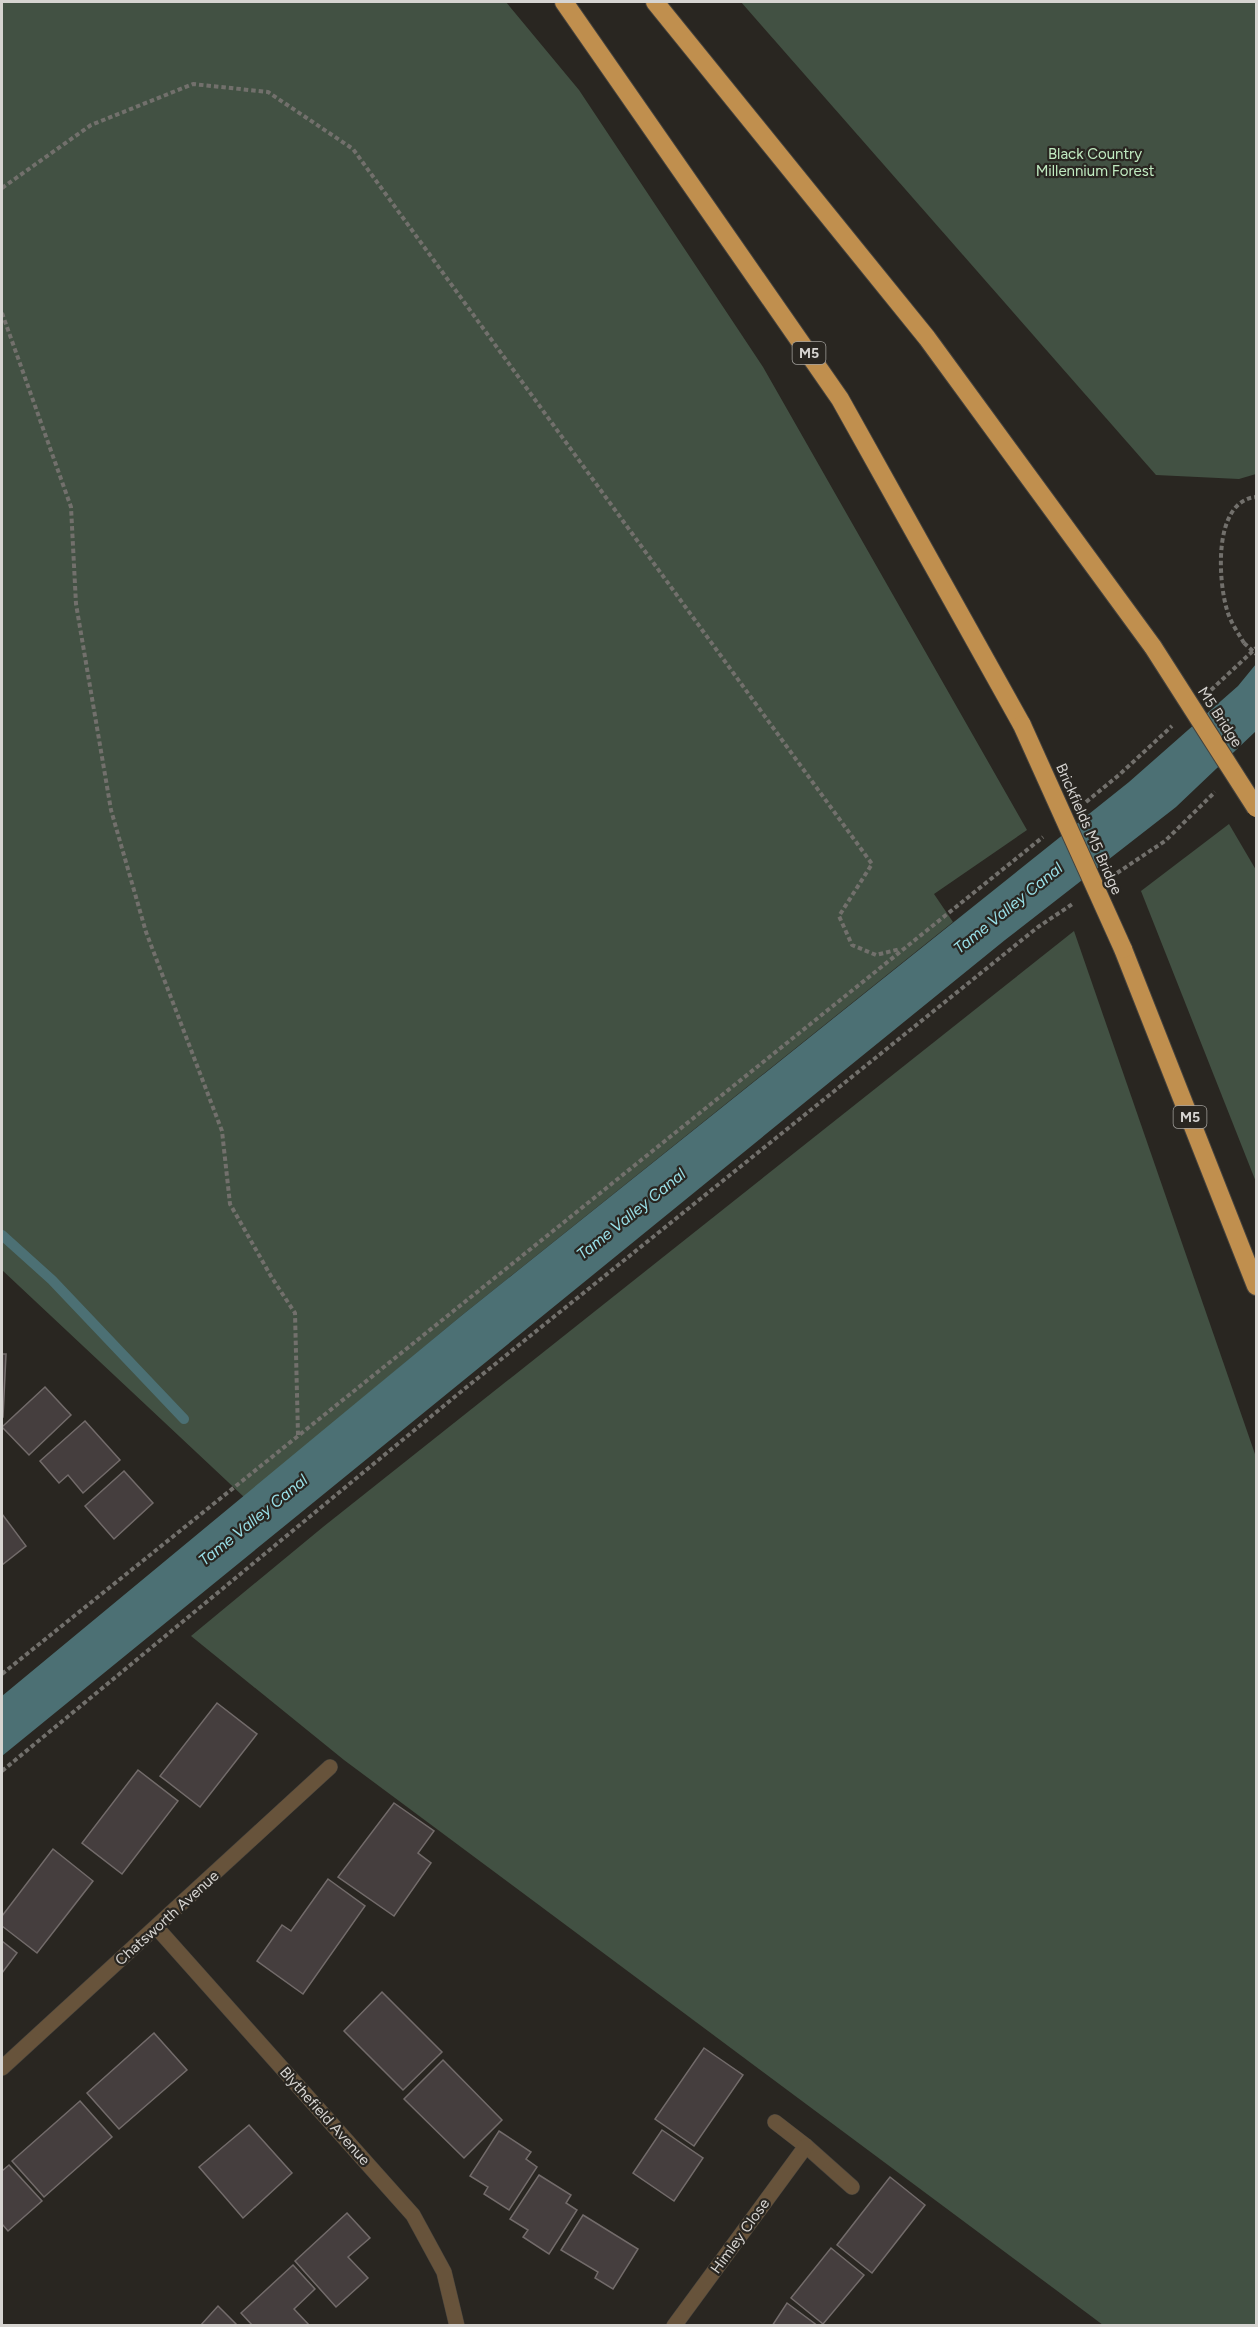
<svg xmlns="http://www.w3.org/2000/svg" width="1258" height="2327" viewBox="0 0 1258 2327" font-family="Figtree,sans-serif">
  <style>
    .green { fill: #425143 }
    .water { fill: #4c7074 }
    .lines { fill: none; stroke-linecap: round; stroke-linejoin: round }
    .stream { stroke: #4c7074; stroke-width: 10 }
    .building { fill: #453e3e; stroke: #726b6a; stroke-width: 1.5 }
    .street-casing { stroke: #45423d; stroke-width: 16 }
    .highway-casing { stroke: #45423d; stroke-width: 20 }
    .path { stroke: #72706c; stroke-width: 4; stroke-dasharray: 4.5 3; stroke-linecap: butt }
    .street { stroke: #67533b; stroke-width: 15 }
    .highway { stroke: #c08f4e; stroke-width: 18 }
    .highway-bridge-casing { stroke: #45423d; stroke-width: 20; stroke-linecap: butt }
    .path-bridge { stroke: #72706c; stroke-width: 4; stroke-dasharray: 4.5 3; stroke-linecap: butt }
    .highway-bridge { stroke: #c08f4e; stroke-width: 18 }
    .labels { text-anchor: middle; dominant-baseline: central; stroke-width: 4.5; stroke-linejoin: round; paint-order: stroke }
    .shield { fill: #292621; stroke: #a2a09c; stroke-width: 1.5 }
    .shield-label { font-size: 14px; font-weight: bold; fill: #d6d4d1 }
    .park-label { font-size: 15px; fill: #c0eac0; stroke: #292621 }
    .street-label { font-size: 15px; fill: #d6d4d1; stroke: #292621 }
    .water-label { font-size: 16px; font-style: italic; fill: #99e0e8; stroke: #292621 }
  </style>
  <rect width="100%" height="100%" fill="#292621"/>
  <g class="green">
    <polygon points="2,2 506,2 579,90 763,367 1027,830 934,894 953,922 461,1316 244,1497 2,1270"/>
    <polygon points="741,2 1256,2 1256,474 1239,479 1156,475"/>
    <polygon points="1229,824 1256,870 1256,1182 1141,891"/>
    <polygon points="1074,931 1256,1457 1256,2325 1103,2325 344,1760 191,1636 323,1527"/>
  </g>
  <polygon class="water" points="1256,664 1256,731 1176,807 1005,940 825,1086 2,1756 2,1696 461,1316 1129,782 1238,686"/>
  <g class="lines">
    <polyline class="stream" points="2,1235 52,1280 184,1419"/>
  </g>
  <g class="building">
    <polygon points="2,1354 6,1354 3,1417 2,1417"/>
    <polygon points="45,1387 71,1415 29,1455 2,1427"/>
    <polygon points="85,1421 120,1460 83,1493 68,1475 59,1483 40,1461"/>
    <polygon points="124,1471 153,1503 114,1539 85,1506"/>
    <polygon points="2,1514 26,1546 2,1565"/>
    <polygon points="217,1703 257,1734 200,1807 160,1776"/>
    <polygon points="138,1770 178,1801 122,1874 82,1843"/>
    <polygon points="394,1803 434,1831 418,1853 431,1863 394,1916 338,1877"/>
    <polygon points="53,1849 93,1881 37,1953 2,1926 2,1916"/>
    <polygon points="328,1879 365,1906 303,1994 257,1961 282,1925 291,1931"/>
    <polygon points="2,1941 17,1953 2,1973"/>
    <polygon points="382,1992 442,2052 403,2090 344,2031"/>
    <polygon points="154,2033 187,2070 119,2129 87,2093"/>
    <polygon points="704,2048 743,2075 694,2146 655,2119"/>
    <polygon points="443,2060 502,2120 464,2158 404,2099"/>
    <polygon points="80,2101 112,2137 44,2197 12,2161"/>
    <polygon points="249,2125 292,2173 243,2218 199,2167"/>
    <polygon points="662,2130 703,2158 674,2201 633,2173"/>
    <polygon points="499,2131 531,2152 526,2159 537,2167 509,2210 484,2194 488,2187 470,2176"/>
    <polygon points="9,2165 42,2201 8,2231 2,2224 2,2171"/>
    <polygon points="539,2175 571,2195 566,2203 577,2210 549,2254 523,2237 528,2230 510,2219"/>
    <polygon points="890,2177 925,2205 872,2273 837,2245"/>
    <polygon points="347,2213 370,2238 348,2257 368,2278 336,2307 295,2261"/>
    <polygon points="583,2215 638,2249 613,2289 595,2278 598,2272 561,2250"/>
    <polygon points="831,2248 864,2275 823,2324 791,2298"/>
    <polygon points="293,2265 315,2289 294,2309 310,2326 253,2326 241,2313"/>
    <polygon points="787,2303 818,2326 772,2326"/>
    <polygon points="218,2306 238,2326 200,2326"/>
  </g>
  <g class="lines">
    <g class="street-casing">
      <g id="street">
        <polyline points="157,1928 413,2215 444,2272 457,2326"/>
        <polyline points="2,2068 330,1767"/>
        <polyline points="775,2122 806,2146 852,2187"/>
        <polyline points="674,2326 806,2146"/>
      </g>
    </g>
    <g class="highway-casing">
      <g id="highway">
        <polyline points="564,2 840,399 1022,725"/>
        <polyline points="655,2 927,338 1153,647"/>
        <polyline points="1123,949 1256,1286"/>
      </g>
    </g>
    <g class="path">
      <polyline points="2,188 91,125 193,84 268,92 353,149 872,864 839,916 852,945 876,955 900,949"/>
      <polyline points="2,313 71,507 76,604 111,810 146,932 222,1131 230,1204 272,1278 295,1313 298,1435"/>
      <path d="M1244,643c-6,-10 -14,-22 -17,-33 -9,-30 -14,-109 29,-113"/>
      <polyline points="1211,690 1256,648"/>
      <polyline points="1086,802 1119,775 1172,726"/>
      <polyline points="1117,873 1165,841 1215,792"/>
      <polyline points="2,1674 1043,837"/>
      <polyline points="2,1771 463,1390 1038,927 1074,903"/>
    </g>
    <use href="#street" class="street"/>
    <use href="#highway" class="highway"/>
    <g class="highway-bridge-casing">
      <g id="highway-bridge">
        <polyline points="1153,647 1256,808"/>
        <polyline points="1022,725 1123,949"/>
      </g>
    </g>
    <polyline class="path-bridge" points="1244,643 1256,654"/>
    <use href="#highway-bridge" class="highway-bridge"/>
  </g>
  <g class="labels">
    <g class="shield">
      <rect x="792.5" y="342" width="33" height="22" rx="4.5"/>
      <rect x="1173.5" y="1106" width="33" height="22" rx="4.5"/>
    </g>
    <g class="shield-label">
      <text x="809" y="353">M5</text>
      <text x="1190" y="1117">M5</text>
    </g>
    <g class="park-label">
      <text x="1095" y="154">Black Country<tspan x="1095" dy="17">Millennium Forest</tspan></text>
    </g>
    <g class="street-label">
      <text transform="translate(1220 717) rotate(57)">M5 Bridge</text>
      <text transform="translate(1089 829) rotate(66)">Brickfields M5 Bridge</text>
      <text transform="translate(167 1918) rotate(-42)">Chatsworth Avenue</text>
      <text transform="translate(325 2116) rotate(48)">Blythefield Avenue</text>
      <text transform="translate(740 2236) rotate(-54)">Himley Close</text>
    </g>
    <g class="water-label">
      <text transform="translate(1008 908) rotate(-39)">Tame Valley Canal</text>
      <text transform="translate(631 1214) rotate(-39)">Tame Valley Canal</text>
      <text transform="translate(253 1520) rotate(-39)">Tame Valley Canal</text>
    </g>
  </g>
  <rect width="1258" height="2327" fill="none" stroke="#d6d4d1" stroke-width="6"/>
</svg>
